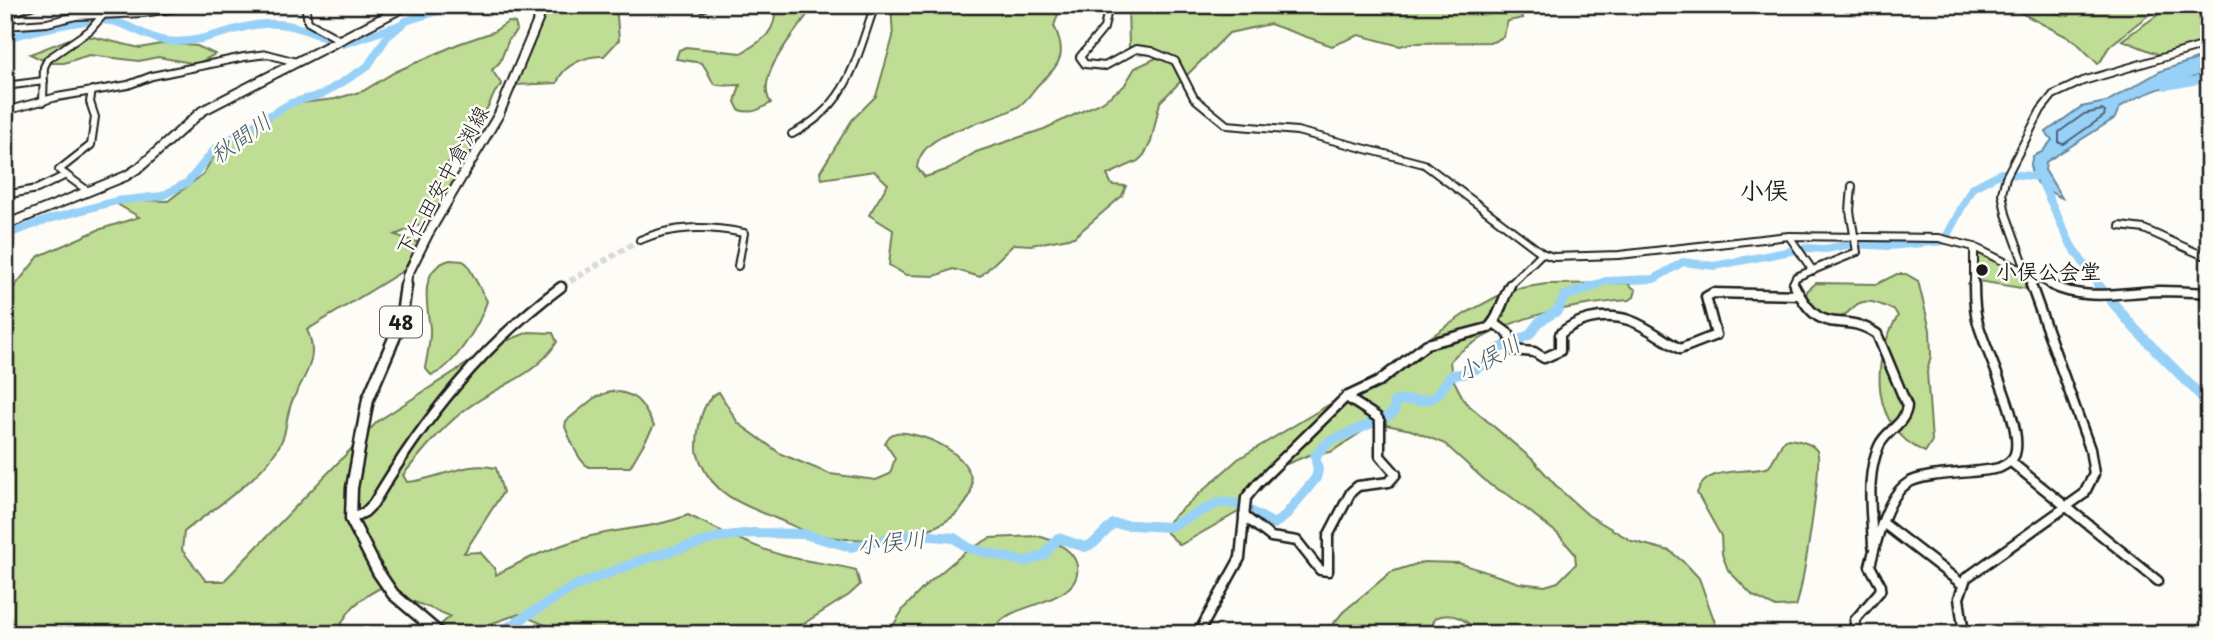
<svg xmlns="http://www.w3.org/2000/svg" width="2214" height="639" viewBox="0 0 2214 639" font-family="'Playpen Sans','Klee One',sans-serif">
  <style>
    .green { fill: #bfdd95; stroke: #6e7c58; stroke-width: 2 }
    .water { fill: #98d1f7; stroke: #66899f; stroke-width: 2 }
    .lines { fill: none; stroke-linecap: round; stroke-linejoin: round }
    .shore { stroke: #4e6474; stroke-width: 2 }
    .river-far1 { stroke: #98d1f7; stroke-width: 8 }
    .river { stroke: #98d1f7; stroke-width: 10 }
    .minor-tunnel-far1 { stroke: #dbdad6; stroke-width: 6; stroke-dasharray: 6 3.5; stroke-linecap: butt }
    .minor-tunnel { stroke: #dbdad6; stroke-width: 8; stroke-dasharray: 8 3.5; stroke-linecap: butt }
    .minor-far1-casing { stroke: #1c1c1c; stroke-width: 10 }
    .minor-casing { stroke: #1c1c1c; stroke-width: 13 }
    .major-far1-casing { stroke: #1c1c1c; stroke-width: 12 }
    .major-casing { stroke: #1c1c1c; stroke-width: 15 }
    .minor-far1 { stroke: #fdfcf7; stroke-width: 6 }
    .minor { stroke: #fdfcf7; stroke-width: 8 }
    .major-far1 { stroke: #fdfcf7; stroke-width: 8 }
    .major { stroke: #fdfcf7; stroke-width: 10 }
    .poi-dot { fill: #1c1c1c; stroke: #fdfcf7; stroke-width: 2.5 }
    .labels { text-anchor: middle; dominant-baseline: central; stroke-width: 5; stroke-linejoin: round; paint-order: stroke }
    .shield { fill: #fdfcf7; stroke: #605f5e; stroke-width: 2 }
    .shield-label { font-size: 19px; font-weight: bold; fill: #1c1c1c }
    .street-label { font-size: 21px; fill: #1c1c1c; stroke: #fdfcf7 }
    .poi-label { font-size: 21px; font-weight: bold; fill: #1c1c1c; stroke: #fdfcf7; text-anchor: start }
    .water-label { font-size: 23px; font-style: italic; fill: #475b69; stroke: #fdfcf7 }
    .quarter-label { font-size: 24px; font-weight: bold; fill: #1c1c1c; stroke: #fdfcf7 }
  </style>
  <rect width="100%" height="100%" fill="#fdfcf7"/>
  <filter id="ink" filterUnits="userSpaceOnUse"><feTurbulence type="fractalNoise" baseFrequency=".0143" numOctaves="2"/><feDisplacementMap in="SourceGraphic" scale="14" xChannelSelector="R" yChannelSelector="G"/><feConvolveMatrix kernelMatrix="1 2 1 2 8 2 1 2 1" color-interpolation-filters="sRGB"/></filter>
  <g filter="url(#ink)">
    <g class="green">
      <path d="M557,5h59l3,35 -15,16c-17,-1 -42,9 -47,27l-41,2 26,-73z"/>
      <path d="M776,5h38c-14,23 -62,71 -43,98 -12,7 -19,11 -32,7l-4,-8 5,-17c-36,2 -22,0 -38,-22l-26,-4 3,-9 7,-3 55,6c23,-13 35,-20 35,-48z"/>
      <path d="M891,5h170l-7,21c12,25 9,37 -13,56 -8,7 -12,17 -22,24 -28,19 -98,22 -102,62l8,9 24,-8 27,-17 68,-23 58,-27 22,-16 11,-18 30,-14 -14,-7h-22l-1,-42h384l11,13 -15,3 -5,16 -10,5 -80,1 -13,3 -41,-11 -27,11 -62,-22 -41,9 -69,69 -9,40 -7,13 -6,6 -31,14 5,10 14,1 -4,10 -48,41 -43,8 -17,-1 -34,33 -27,-8 -18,7 -29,-1 -17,-10 4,-35 -24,-15 19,-31 -14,-13 -52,8 -2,-7 32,-52 24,-24 17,-59z"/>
      <path d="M2072,5h92l-10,4 -1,3c-15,10 -28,22 -42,33 -7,6 -6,13 -13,19l-23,-23 -67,-35h16l45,10z"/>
      <polygon points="2172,5 2209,5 2209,40 2160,55 2122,40"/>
      <path d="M508,22l7,1 2,7 -8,9 -9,23 -8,8 10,15 -7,7 -20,41 3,9 -9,12 -22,9 1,11 8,6 -25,40 -36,15 25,8 -14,26 -99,61c13,27 -2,45 -14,69 -6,13 -6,24 -9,36 -13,39 -70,72 -100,97l-2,18 24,31h18l154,-160 118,-76 33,-13 24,1 4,9c-23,37 -63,44 -95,70 -22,18 -41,41 -59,63l4,7c31,-2 58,-22 89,-14l7,24 -39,61 16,-1 15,17 1,6c28,-16 60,-29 91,-38 33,-9 69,-9 101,-22 31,15 64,32 97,41 24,6 48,8 71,14l4,15 -11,10 -62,39h-220l-48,-20 -59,20h-29l19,-18 -70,-28c-22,12 -34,22 -43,46h-332v-336l34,-42 59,-26 41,-13 -22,-13 21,-4 30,1 35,-27 15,-25 74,-45 43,-5 28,-8 32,-19 63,-28 35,-12z"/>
      <polygon points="77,36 93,37 140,48 166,43 197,46 215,54 197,64 158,57 139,61 89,55 64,63 49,63 30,54"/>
      <polygon points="1977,251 2020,271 2027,289 1978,281"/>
      <path d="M450,260l13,1 4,3 20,37c-6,21 -34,69 -56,74l-6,-7c2,-12 6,-28 5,-40 -3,-24 -12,-59 20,-68z"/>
      <path d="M1897,274h9l12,7 12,49 1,26 -4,16 5,69 -7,11c-55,-24 -55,-91 -27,-136l-3,-5c-48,-24 -34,5 -65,9l-25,-18 2,-11 9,-8 61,1z"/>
      <path d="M1627,283l9,7 -2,7 -5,3c-65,6 -118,15 -172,54l-7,7 2,16 13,25 68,58 26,29 29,26 44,26 38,10 17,14 12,13 20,56h-240c-12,-14 -26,-24 -44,-16l-6,16h-104l18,-22 48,-40 32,-10 36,1 60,20 26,3 13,-4 18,-18 -1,-10 -17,-20 -48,-38 -20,-11 -45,-41 -34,-14 -30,-6 -9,1 -41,27 -22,3 -25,10 -44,46 -60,34 -16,-15 6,-10 68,-61 159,-95 13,-13 56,-38 43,-23 37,-6z"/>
      <path d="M611,391c28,2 31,13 43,35l-24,41h-41c-12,-7 -18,-27 -24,-40l1,-6 28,-23z"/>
      <path d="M719,392l19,31 43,31 49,20 46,6 14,-6 5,-16 -10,-15c3,-5 5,-9 11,-10 8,-2 18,2 26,4 32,9 68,39 39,72 -27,30 -94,34 -131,28 -20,-2 -36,-11 -55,-19 -31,-13 -60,-22 -74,-55 -2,-5 -4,-9 -4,-15 0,-18 4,-48 22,-56z"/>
      <path d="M1788,439c9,1 24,4 29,12 6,10 -15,144 -21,155l-20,1 -23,-11 -25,-26 -6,-16 -1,-18 -24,-43c9,-29 49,-18 72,-26l14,-25z"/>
      <path d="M1037,536c14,3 34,12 39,26 11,34 -44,41 -65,52 -10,5 -21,18 -31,20 -22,4 -68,0 -92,0l16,-26 22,-23 38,-32 26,-15z"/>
    </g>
    <path class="water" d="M2209,55v18c-17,4 -79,24 -89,35 -2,2 -4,7 -5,10l-69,44 -1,8 17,28c-19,-9 -38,-18 -29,-42l9,-4 10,-12 -6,-8 35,-25 25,-5 55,-31z"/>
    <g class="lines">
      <polygon class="shore" points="2102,110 2105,112 2104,116 2064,144 2059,143 2059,132 2084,114"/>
      <g class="river-far1">
        <path d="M5,38c26,-6 81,-21 106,-17 19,3 35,17 55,20 32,4 59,-11 89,-16 38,-6 55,9 88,19l54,-18"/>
        <polyline points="2166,86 2209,78"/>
        <polyline points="2041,181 2071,245 2099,286"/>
        <polyline points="5,235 50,219 116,201 162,196 188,182 215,149 235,136 291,103 323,94 367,67 387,37 406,21 457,5"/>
        <polyline points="1592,286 1606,281 1654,279 1683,262 1714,266 1807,248 1826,249 1851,244 1889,246 1944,241 1972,188 2001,173 2040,177"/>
      </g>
      <g class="river">
        <polyline points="2098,285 2135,329 2209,404"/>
        <path d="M502,631l73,-45 70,-27 75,-22 32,-4 52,1 47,13 48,-11 22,-1 33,3 15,10 55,14 20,-7 14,-17 27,9 9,-4 19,-19 56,3 51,-25 17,2 37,20 10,-7 32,-39 2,-8 -3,-14 13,-14 58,-25 9,-6 -1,-9c13,-6 27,3 40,-5 8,-5 11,-15 18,-22l17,-2 20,-12 9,-12 31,-14 11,-14 17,-10 8,-15 31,-11"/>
      </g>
      <polyline class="minor-tunnel-far1" points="562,286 640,240"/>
      <polyline class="minor-tunnel" points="561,287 565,285"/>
      <g class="minor-far1-casing">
        <g id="minor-far1">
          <polyline points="305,5 308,22 340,40"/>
          <polyline points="703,5 703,8"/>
          <polyline points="1109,5 1104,28 1080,57 1085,64 1105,66 1136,49 1151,51 1175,61 1194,98 1227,125 1297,131 1424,164 1542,253 1553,257 1619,255 1789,236 1939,238 1974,247 2054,286"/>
          <polyline points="5,22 14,12 34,5"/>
          <polyline points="5,26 47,23 76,16 143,13 197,5"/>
          <polyline points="5,86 44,81"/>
          <polyline points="43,102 44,67 48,59 90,30 104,14"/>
          <polyline points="5,111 57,97 128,85 152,76 244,57 267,54 296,62"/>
          <path d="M792,134c57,-29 63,-73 83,-129"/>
          <polyline points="88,191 59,170 91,145 95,117 90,102 92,90"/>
          <polyline points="5,195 37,189 66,175"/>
          <polyline points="2120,226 2144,229 2202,255 2209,255"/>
          <polyline points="1789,236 1813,271"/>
          <path d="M640,240c34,-15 68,-14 104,-7l-6,33"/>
          <polyline points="1509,286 1542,253"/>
          <polyline points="1795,286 1793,283 1796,277 1857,252 1850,211 1852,186"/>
          <polyline points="1974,286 1974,247"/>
          <polyline points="2032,286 2006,214 2002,193 2006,177 2041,110 2053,95 2083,81 2209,44"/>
        </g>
      </g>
      <g class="minor-casing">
        <g id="minor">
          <path d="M1794,285c30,58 44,23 83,49l30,72c-2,19 -21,24 -28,40 -14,30 -7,69 -6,100"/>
          <path d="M2051,285c35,17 71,7 108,6 17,0 34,1 50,2"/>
          <path d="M1494,323l15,11 4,16 21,2 10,6 16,-7v-17c9,-8 17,-12 29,-15 41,-9 58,11 91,30l36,-14 -10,-38 7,-4 86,2"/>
          <polyline points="2011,462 2158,581"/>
          <polyline points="1244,516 1271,537 1297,541 1320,570 1328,571 1328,536 1351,492 1358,486 1389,482 1396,474 1380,456 1380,422 1377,417 1346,397"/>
          <path d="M351,519l14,-7 8,-8c50,-84 109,-159 188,-217"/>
          <polyline points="1883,523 1962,584"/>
          <path d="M1198,634l42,-76 6,-60 12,-15 88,-86 32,-15 49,-38 61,-16c11,-9 15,-30 22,-43"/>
          <path d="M1855,634v-14l25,-29 1,-5 -11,-20c6,-23 16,-70 38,-83 18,-11 67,-9 91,-15 6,-3 13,-6 16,-14 9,-28 -29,-101 -37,-131 -4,-13 -4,-26 -4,-38"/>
          <polyline points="1964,634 1959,598 1966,578 2084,494 2094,474 2090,449 2031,285"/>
        </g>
      </g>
      <g class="major-far1-casing">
        <g id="major-far1">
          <polyline points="5,225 126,176 140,167 202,111 408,5"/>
          <polyline points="406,286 407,276 428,234 499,114 539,18 533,5"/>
        </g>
      </g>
      <g class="major-casing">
        <polyline id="major" points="406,285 401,322 368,399 352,488 351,519 378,572 393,594 440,634"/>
      </g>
      <use href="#minor-far1" class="minor-far1"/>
      <use href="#minor" class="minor"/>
      <use href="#major-far1" class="major-far1"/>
      <use href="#major" class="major"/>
    </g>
  </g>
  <circle class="poi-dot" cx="1982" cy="270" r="7"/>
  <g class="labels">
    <rect class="shield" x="380" y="306.5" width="42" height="31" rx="5"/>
    <g class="shield-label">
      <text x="401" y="322">48</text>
    </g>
    <g class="street-label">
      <text transform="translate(441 180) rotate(-61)">下仁田安中倉渕線</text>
    </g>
    <g class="poi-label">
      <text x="1996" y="270">小俣公会堂</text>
    </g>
    <g class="water-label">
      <text transform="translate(240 137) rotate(-35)">秋間川</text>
      <text transform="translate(1488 357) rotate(-29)">小俣川</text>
      <text transform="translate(891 541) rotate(-6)">小俣川</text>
    </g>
    <g class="quarter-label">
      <text x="1764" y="189">小俣</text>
    </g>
  </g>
  <rect width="2214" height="639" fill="none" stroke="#fdfcf7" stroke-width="28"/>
  <rect x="14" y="14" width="2186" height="611" fill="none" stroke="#1c1c1c" stroke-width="2.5" filter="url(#ink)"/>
</svg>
